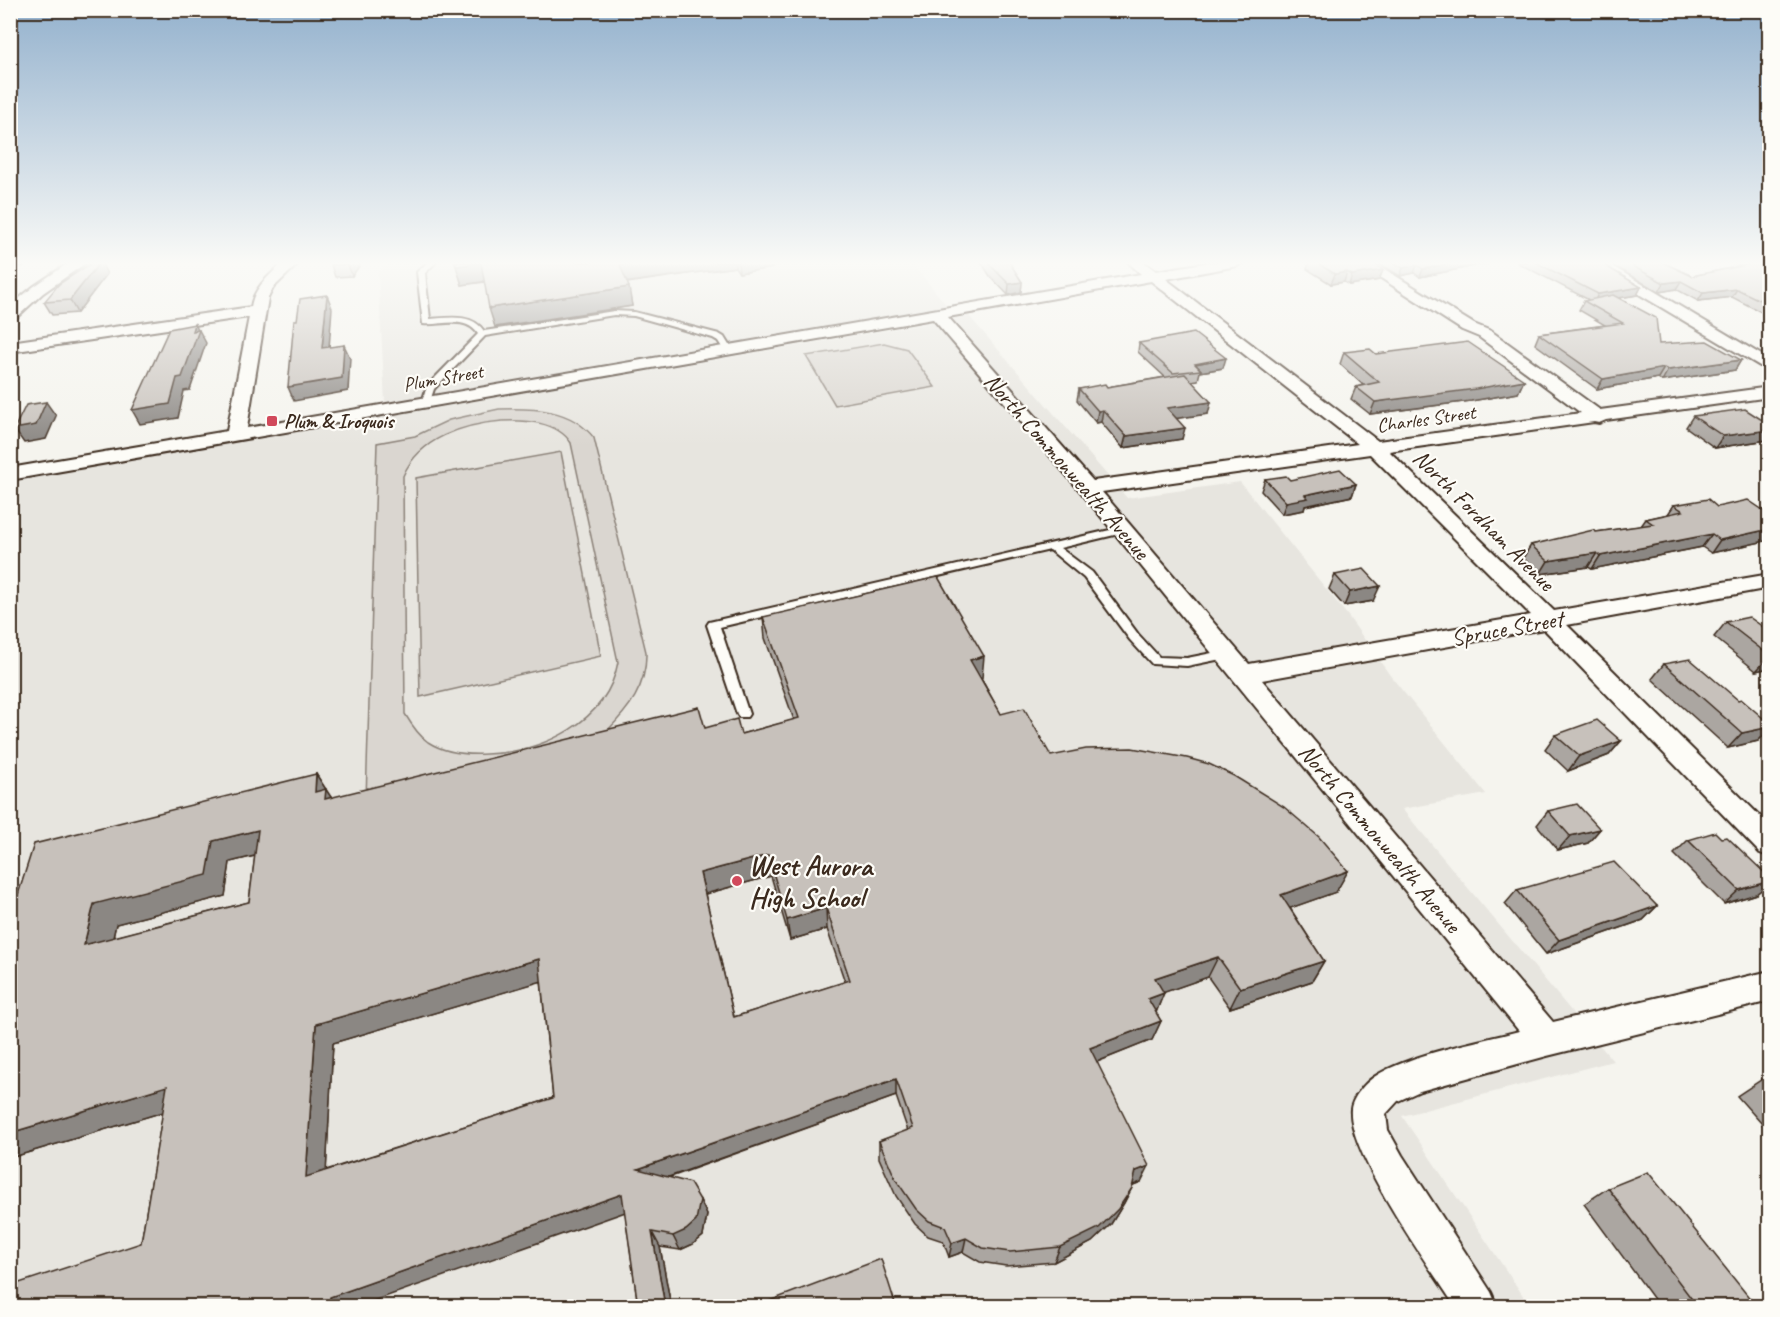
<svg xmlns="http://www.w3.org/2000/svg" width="1780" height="1317" viewBox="0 0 1780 1317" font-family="Caveat,sans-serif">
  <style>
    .built { fill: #e7e5df }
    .green { fill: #dad6d0; stroke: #8a8077; stroke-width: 1.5; fill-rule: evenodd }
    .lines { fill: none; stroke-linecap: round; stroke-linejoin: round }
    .service-casing { stroke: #3b2a1e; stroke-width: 4 }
    .minor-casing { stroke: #3b2a1e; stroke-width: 4 }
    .service { fill: #fdfcf7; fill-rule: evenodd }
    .minor { fill: #fdfcf7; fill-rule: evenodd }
    .wall { fill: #aba6a1; stroke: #3b2a1e; stroke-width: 1.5; fill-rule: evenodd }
    .shaded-wall { fill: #8b8783; stroke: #3b2a1e; stroke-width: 1.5 }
    .building { fill: #c7c1bb; stroke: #3b2a1e; stroke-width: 1.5; fill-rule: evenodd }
    .poi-dot { fill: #d1495b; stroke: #fdfcf7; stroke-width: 2 }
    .labels { text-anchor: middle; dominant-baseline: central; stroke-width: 4.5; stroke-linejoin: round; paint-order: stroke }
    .far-street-label { font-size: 20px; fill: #3b2a1e; stroke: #fdfcf7 }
    .far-poi-label { font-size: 20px; font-weight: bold; fill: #3b2a1e; stroke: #fdfcf7; text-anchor: start }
    .street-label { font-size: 24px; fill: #3b2a1e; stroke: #fdfcf7 }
    .near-poi-label { font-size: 28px; font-weight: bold; fill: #3b2a1e; stroke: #fdfcf7; text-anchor: start }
  </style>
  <rect width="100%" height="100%" fill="#f5f4ee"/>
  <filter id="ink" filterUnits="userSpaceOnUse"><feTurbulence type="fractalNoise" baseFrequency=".0167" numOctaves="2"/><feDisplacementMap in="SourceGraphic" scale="12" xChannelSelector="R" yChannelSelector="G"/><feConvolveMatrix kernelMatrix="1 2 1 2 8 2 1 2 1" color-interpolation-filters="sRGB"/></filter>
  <g filter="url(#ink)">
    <g class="built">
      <polygon points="391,262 911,262 949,308 385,403 378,272"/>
      <polygon points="969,316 1127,498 1240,482 1348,616 1389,674 1486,794 1402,809 1613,1061 1402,1116 1530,1306 11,1306 11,481"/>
    </g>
    <g class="green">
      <polygon points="884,343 907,349 935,387 835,405 806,356"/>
      <path d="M499,409c35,-1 72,-1 95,29l52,214c1,35 -17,57 -41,81l-239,66 11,-356 38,-7 34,-16zM502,421c23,-1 55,0 69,22l47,219c-11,61 -76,90 -132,92 -19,1 -41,-1 -58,-12 -10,-7 -17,-18 -23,-28l-2,-238c16,-38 61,-52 99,-55z"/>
      <polygon points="561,452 601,656 420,697 416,478"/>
    </g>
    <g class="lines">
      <g class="service-casing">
        <g id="service">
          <path d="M428,262h8l-11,11 5,46c18,-1 42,-6 54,12l130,-20 20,1 85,22 5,3 8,13 -7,2 -7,-11 -5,-3 -79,-22 -20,-1 -129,21 -51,53 -5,15h-6l-1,-2 5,-16 51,-52c-13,-19 -37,-8 -55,-10l-6,-52z"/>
          <polygon points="1123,527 1127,528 1128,530 1127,532 1060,548 1092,572 1138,634 1159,657 1187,658 1227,650 1233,654 1231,657 1187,666 1152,664 1130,640 1084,578 1050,550 720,627 749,714 747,717 739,717 737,714 707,625 709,622"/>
        </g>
      </g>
      <g class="minor-casing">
        <g id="minor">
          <polygon points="10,262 26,262 24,265 10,267"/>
          <polygon points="70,262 87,262 43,293 16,318 10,320 10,306 33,287"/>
          <path d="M284,262h16l-27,26 -5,10 -21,130 894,-154 -13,-12h16l12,9 55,-9h33l-7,4 -71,13 212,162 203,-28 -102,-76 -17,-7 -106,-68h17l101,62 17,7 109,79 170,-23v10l-164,23 -7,3 -5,-1 -205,29 165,160 216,-37v14l-203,37 203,201v31l-10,-4 -216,-224 -282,51 291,342 217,-51v30l-223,55 -127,35 -22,10 -12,13 2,16 14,25 89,137 6,14h-42c-26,-40 -108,-154 -104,-197 1,-11 14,-26 23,-32 35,-23 104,-35 145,-46l-438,-539 -148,-173 -923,161v-12l217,-37 22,-114 -239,35v-10l241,-35c3,-20 19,-32 33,-45zM1151,281l207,163 -265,37 -145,-164zM1370,454l161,161 -282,49 -147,-172z"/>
          <polygon points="1585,262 1603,262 1617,269 1770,360 1770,372"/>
        </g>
      </g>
      <use href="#service" class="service"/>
      <use href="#minor" class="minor"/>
    </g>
    <g class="wall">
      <polygon points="331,262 362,262 352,276 335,277 331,265"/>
      <polygon points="455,262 772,262 772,268 739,273 735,267 627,283 632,306 495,327 485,282 462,285"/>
      <polygon points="981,262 1009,262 1022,282 1021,292 1008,295 990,276"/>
      <polygon points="1309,262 1371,262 1383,270 1379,280 1349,285 1344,282 1331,284 1307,269"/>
      <polygon points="1377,262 1494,262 1420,277 1414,273 1400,276"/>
      <polygon points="1516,262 1599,262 1641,287 1637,295 1618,298 1659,344 1741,360 1735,370 1662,381 1658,378 1597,389 1535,344 1539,334 1605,325 1579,310 1584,301 1589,300"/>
      <polygon points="1607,262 1662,262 1692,276 1740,266 1730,262 1770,262 1770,311 1763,313 1732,297 1698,301 1676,289 1659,292"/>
      <polygon points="107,274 77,313 52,315 44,302"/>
      <polygon points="1139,343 1223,368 1200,372 1198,380 1191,381 1208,414 1177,418 1182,439 1123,448 1101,422 1096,423 1077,400 1079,389 1107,387 1165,377 1138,352"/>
      <polygon points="1344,352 1376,354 1524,380 1518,393 1471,401 1370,414 1351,399 1356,387 1363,385 1340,364"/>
      <polygon points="1693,416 1770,425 1770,437 1767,440 1715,448 1686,427"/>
      <polygon points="1265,479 1290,480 1356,484 1352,496 1305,506 1304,510 1282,514 1261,491"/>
      <polygon points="1674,505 1763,510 1770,509 1770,540 1711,553 1702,547 1592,569 1588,567 1540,574 1523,558 1531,545 1596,532 1641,526 1646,519 1668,514"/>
      <polygon points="1335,575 1373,601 1344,606 1329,589"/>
      <path d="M763,617l219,61h-1l20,36 50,42 297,115 -12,21 -46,16 34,53 -12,20 -82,27 -22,-31 -44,15 -8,21 5,8 -9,19 -55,22 44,120 -8,3 -9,18 -13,21 -19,18 -38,20 -48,4 -26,-4 -17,-10 -14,5 -6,-16 -15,-5 -13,-12 -19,-28 -17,-38v-17l29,-10 -12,-35 -228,82 32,22 7,15 -4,21 -10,8 -13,6 -20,-3 11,59h-33l-13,-94 -484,31 22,-131 -153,46v-238l306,-146 15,24 374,-70 36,6 53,-14 -29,-82zM255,856l-6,46 -136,35 3,-13 109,-28 5,-34zM771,876l19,64 37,-11 18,53 -111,35 -29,-123zM541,981l12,117 -227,72 7,-127z"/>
      <polygon points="1726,622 1770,632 1770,668 1756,671 1714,637"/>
      <polygon points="1664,664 1738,700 1770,724 1770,729 1758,741 1728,748 1652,679"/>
      <polygon points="1555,735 1621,741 1609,755 1568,771 1545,749"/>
      <polygon points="1548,811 1600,829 1588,843 1558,850 1537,825"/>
      <polygon points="1721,838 1770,878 1770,883 1756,894 1724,904 1674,854 1688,840"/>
      <polygon points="1517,890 1657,906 1643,920 1546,954 1505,904"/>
      <polygon points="1770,1076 1770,1133 1737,1096 1764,1078"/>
      <polygon points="1608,1188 1756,1306 1659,1306 1584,1204"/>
    </g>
    <g class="shaded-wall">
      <polygon points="100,262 101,262 107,274 77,313 70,300"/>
      <polygon points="349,262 362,262 352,276 348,265"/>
      <polygon points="638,262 735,262 735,267 623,283 620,265"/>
      <polygon points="738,262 772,262 772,268 739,273"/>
      <polygon points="1457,262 1494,262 1420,277 1423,269"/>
      <polygon points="481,263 487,281 462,285 456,266"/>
      <polygon points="1417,265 1414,273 1400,276 1403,268"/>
      <polygon points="1383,270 1379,280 1349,285 1352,275"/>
      <polygon points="1347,272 1344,282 1331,284 1335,274"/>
      <polygon points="1681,281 1676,289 1659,292 1664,283"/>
      <polygon points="1022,282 1021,292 1008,295 1009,284"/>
      <polygon points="629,287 632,306 495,327 489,308"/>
      <polygon points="1641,287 1637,295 1594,302 1598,294"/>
      <polygon points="1737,289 1732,297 1698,301 1703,293"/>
      <polygon points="327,295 332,308 328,362 322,348"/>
      <polygon points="1768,304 1770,304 1770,311 1763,313"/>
      <polygon points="195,324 199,332 199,330 206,343 190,390 184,391 178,418 140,424 132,410 177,378"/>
      <polygon points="344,345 350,358 348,391 294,401 288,387"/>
      <polygon points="1226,358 1223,368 1200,372 1201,370 1195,364"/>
      <polygon points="1741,360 1735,370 1662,381 1668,370"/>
      <polygon points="1664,368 1658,378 1597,389 1603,379"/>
      <polygon points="1524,380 1518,393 1471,401 1370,414 1375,402"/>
      <polygon points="46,402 56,416 46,439 24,443 14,429"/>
      <polygon points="1211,402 1208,414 1165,420 1167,408"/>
      <polygon points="1103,410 1101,422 1096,423 1098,411"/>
      <polygon points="1185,428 1182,439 1123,448 1126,436"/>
      <polygon points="1770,430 1770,437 1767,440 1715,448 1723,436"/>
      <polygon points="1356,484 1352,496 1305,506 1304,510 1282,514 1286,502 1305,495"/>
      <polygon points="1770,529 1770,540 1711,553 1720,540"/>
      <polygon points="1712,534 1702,547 1592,569 1600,556"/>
      <polygon points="1597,553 1588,567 1540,574 1548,561"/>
      <polygon points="1380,586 1373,601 1344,606 1350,592"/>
      <polygon points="984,656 982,678 969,682 970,660"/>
      <polygon points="1770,656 1770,668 1756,671"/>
      <polygon points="1770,727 1770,729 1758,741 1728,748 1742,733"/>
      <polygon points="1621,741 1609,755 1568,771 1579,756"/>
      <polygon points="316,774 340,811 315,792"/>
      <polygon points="1600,829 1588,843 1558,850 1570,836"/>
      <polygon points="258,830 274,851 230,862 225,896 116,924 107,965 84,945 94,904 213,841"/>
      <polygon points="768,855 771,876 705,894 700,873"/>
      <polygon points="1348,871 1336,892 1271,915 1281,895"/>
      <polygon points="1770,881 1770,883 1756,894 1724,904 1739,890"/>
      <polygon points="1657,906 1643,920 1546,954 1559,940"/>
      <polygon points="826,908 827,929 790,940 787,920"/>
      <polygon points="1218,957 1208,977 1148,998 1155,978"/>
      <polygon points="539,959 549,979 333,1043 325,1193 306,1177 316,1024"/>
      <polygon points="1324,961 1312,981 1230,1008 1240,988"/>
      <polygon points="1164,993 1156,1012 1141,1018 1148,999"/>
      <polygon points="1161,1021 1152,1040 1084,1067 1090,1048"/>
      <polygon points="896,1079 896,1096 646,1185 638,1169"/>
      <polygon points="167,1086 190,1104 10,1158 10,1133"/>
      <polygon points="1149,1166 1141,1182 1128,1187 1136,1171"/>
      <polygon points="1132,1188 1124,1203 1111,1224 1092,1242 1054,1262 1060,1247"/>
      <polygon points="622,1194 631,1210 359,1306 326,1306 330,1297"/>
      <polygon points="700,1200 707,1215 703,1236 693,1244 680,1250 673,1236"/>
      <polygon points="652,1232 660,1247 671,1306 665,1306"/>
      <polygon points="966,1238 963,1252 949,1257 952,1243"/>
    </g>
    <g class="building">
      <polygon points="93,262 100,262 70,300 44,302 59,284"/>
      <polygon points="331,262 349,262 348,265 331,265"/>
      <polygon points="455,262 638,262 620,265 629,287 489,308 481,263 456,266"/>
      <polygon points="988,262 1009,262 1022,282 1009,284 991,266"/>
      <polygon points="1315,262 1371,262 1383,270 1352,275 1347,272 1335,274"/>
      <polygon points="1393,262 1457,262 1423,269 1417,265 1403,268"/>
      <polygon points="1535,262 1599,262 1641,287 1598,294"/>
      <polygon points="1625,262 1662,262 1692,276 1756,263 1753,262 1770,262 1770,304 1768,304 1737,289 1703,293 1681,281 1664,283"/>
      <polygon points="327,295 322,348 344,345 342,378 288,387 294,320 297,320 300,299"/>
      <polygon points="1613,295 1656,318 1659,344 1707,341 1741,360 1668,370 1664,368 1603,379 1539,334 1623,323 1584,301"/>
      <polygon points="195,324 193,331 199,330 182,377 177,378 170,404 132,410 169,329"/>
      <polygon points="1194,333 1226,358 1195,364 1201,370 1173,373 1139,343"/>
      <polygon points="1468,342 1524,380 1476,389 1375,402 1356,387 1379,382 1344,352 1370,349 1376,354"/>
      <polygon points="1185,374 1211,402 1167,408 1185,428 1126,436 1103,410 1098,411 1079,389 1105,384 1107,387"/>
      <polygon points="46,402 36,425 14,429 26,405"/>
      <polygon points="1745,409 1770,425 1770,430 1723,436 1693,416"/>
      <polygon points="1340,469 1356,484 1305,495 1308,498 1286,502 1265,479 1286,476 1290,480"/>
      <polygon points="1708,499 1717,507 1748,500 1763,510 1770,509 1770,529 1720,540 1712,534 1600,556 1597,553 1548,561 1531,545 1593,530 1596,532 1653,524 1646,519 1683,511 1674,505"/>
      <polygon points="1364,569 1380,586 1350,592 1335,575"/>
      <path d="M938,577l46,79 -14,4 31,54 23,-6 27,48 35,-7 46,-1 55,10 22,6 25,12 50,31 35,30 29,34 -67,24 43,66 -84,27 -22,-31 -63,21 9,15 -16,6 13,22 -71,27 59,118 -13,5 -4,17 -14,21 -19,19 -39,19 -50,5 -27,-4 -17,-10 -14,5 -7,-16 -16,-6 -13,-12 -20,-29 -17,-39 34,-13 -17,-49 -258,90 52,14 10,17 -4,21 -10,9 -13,6 -21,-4 13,74h-27l-16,-112 -292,103 -1,8 -3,1h-316v-20l131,-43 26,-157 -157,47v-213l24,-76 282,-70 -1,18 11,-3 -1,10 374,-92 6,21 32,-9 4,15 58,-16 -36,-101zM258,830l-9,72 -165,43 10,-41 113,-29 6,-34zM768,855l19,65 39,-12 24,72 -116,37 -34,-144zM539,959l14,139 -247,79 10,-153z"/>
      <polygon points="1749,617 1770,632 1770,656 1726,622"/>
      <polygon points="1690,659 1738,700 1741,699 1770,724 1770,727 1742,733 1664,664"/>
      <polygon points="1597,720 1621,741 1579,756 1555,735"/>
      <polygon points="1577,804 1600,829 1570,836 1548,811"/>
      <polygon points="1715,832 1721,838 1727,837 1770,878 1770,881 1739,890 1688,840"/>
      <polygon points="1614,862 1657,906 1559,940 1517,890"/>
      <polygon points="1770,1076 1770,1084 1764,1078"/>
      <polygon points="1648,1172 1756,1306 1697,1306 1608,1188"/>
      <polygon points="881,1259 896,1306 756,1306"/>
    </g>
  </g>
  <linearGradient id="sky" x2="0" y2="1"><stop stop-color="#93b1cd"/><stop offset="0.59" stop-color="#fafaf7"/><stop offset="1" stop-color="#fafaf7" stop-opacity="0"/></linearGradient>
  <rect width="1780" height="446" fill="url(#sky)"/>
  <g class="poi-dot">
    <rect x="266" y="415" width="12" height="12" rx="3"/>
    <circle cx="737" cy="881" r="6"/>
  </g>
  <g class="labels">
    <g class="far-street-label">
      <text transform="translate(443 378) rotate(-10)">Plum Street</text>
      <text transform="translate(1426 419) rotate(-8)">Charles Street</text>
    </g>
    <g class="far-poi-label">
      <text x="284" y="421">Plum &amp; Iroquois</text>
    </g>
    <g class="street-label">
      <text transform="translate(1067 466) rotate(49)">North Commonwealth Avenue</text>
      <text transform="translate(1484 520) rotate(45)">North Fordham Avenue</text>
      <text transform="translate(1507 628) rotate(-10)">Spruce Street</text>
      <text transform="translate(1380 838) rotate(50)">North Commonwealth Avenue</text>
    </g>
    <g class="near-poi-label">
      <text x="749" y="865">West Aurora<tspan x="749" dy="32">High School</tspan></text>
    </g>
  </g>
  <rect width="1780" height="1317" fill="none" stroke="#fdfcf7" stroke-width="36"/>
  <rect x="18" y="18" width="1744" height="1281" fill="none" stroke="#3b2a1e" stroke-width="2" filter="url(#ink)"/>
</svg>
